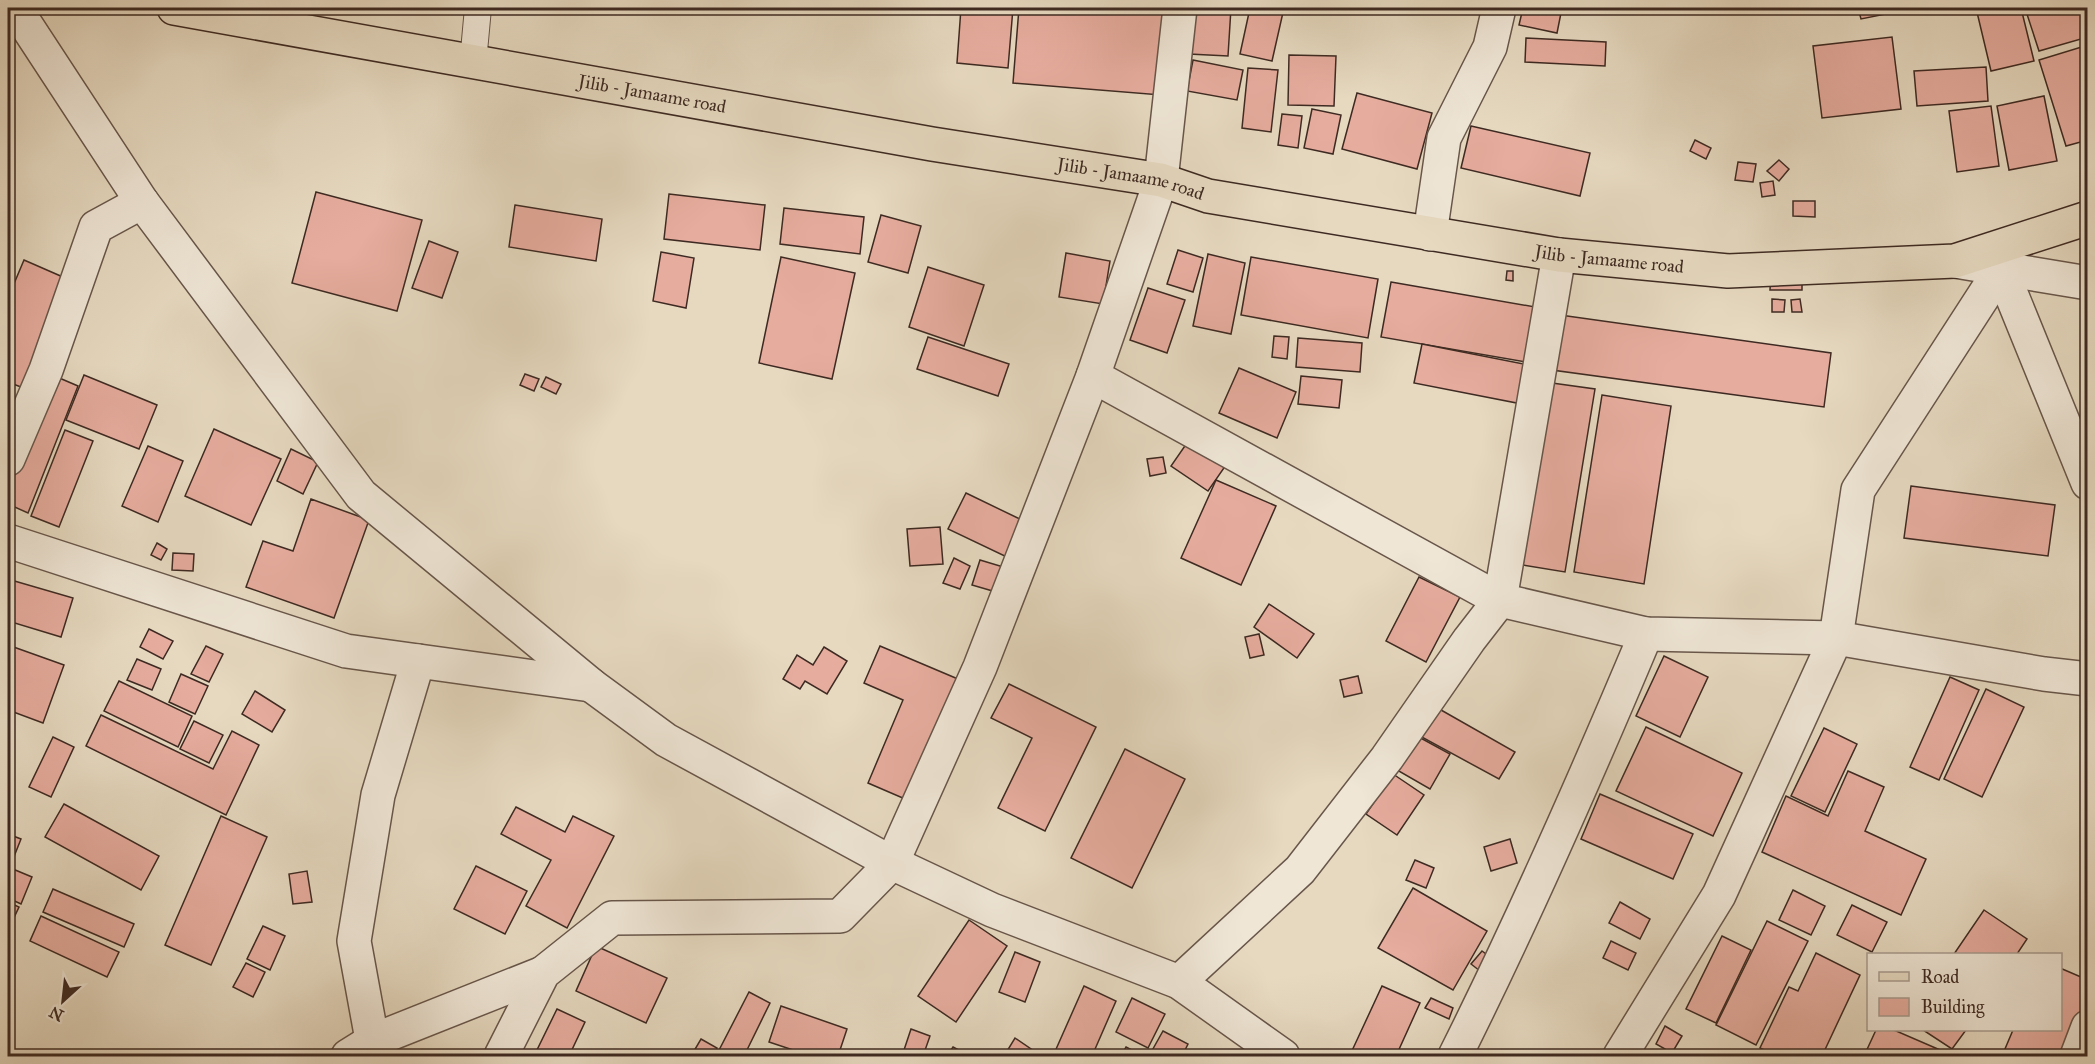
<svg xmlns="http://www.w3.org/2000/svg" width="2095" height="1064" viewBox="0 0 2095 1064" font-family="'IM FELL Great Primer',serif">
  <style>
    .building { fill: #e6ac9e; stroke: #3e2a22; stroke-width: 1.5 }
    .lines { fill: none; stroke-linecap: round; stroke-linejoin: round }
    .service-casing { stroke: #68564a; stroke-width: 28 }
    .minor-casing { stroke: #68564a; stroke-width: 36 }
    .tertiary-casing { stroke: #68564a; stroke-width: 36 }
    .primary-casing { stroke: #3e2a22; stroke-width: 36 }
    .service { stroke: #efe6d6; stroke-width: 26 }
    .minor { stroke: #efe6d6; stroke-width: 33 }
    .tertiary { stroke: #efe6d6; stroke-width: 33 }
    .primary { stroke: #e6d9c0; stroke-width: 33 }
    .labels { text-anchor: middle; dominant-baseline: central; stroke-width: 4.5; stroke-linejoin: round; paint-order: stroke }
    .street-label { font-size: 18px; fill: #3e2a22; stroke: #efe6d6 }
  </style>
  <rect width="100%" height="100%" fill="#e6d9c0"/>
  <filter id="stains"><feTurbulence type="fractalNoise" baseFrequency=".00333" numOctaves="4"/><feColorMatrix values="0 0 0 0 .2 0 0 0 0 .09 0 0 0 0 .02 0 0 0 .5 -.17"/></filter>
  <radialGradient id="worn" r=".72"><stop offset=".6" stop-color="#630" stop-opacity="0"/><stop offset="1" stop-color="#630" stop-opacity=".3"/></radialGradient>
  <g class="building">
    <polygon points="961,8 1013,8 1008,68 957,63"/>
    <polygon points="1019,8 1167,8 1161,95 1013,83"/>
    <polygon points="1192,8 1231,8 1228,56 1189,54"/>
    <polygon points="1250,8 1284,8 1272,61 1240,54"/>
    <polygon points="1523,8 1562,8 1557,33 1519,25"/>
    <polygon points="1858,8 1895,8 1896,12 1861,19"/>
    <polygon points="1976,8 2021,8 2034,61 1991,71"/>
    <polygon points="2025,8 2088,8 2088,37 2039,51"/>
    <polygon points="1892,37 1901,109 1822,118 1813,46"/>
    <polygon points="1526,38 1606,42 1605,66 1525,62"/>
    <polygon points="2088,45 2088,140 2066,146 2039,60"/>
    <polygon points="1289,55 1336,56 1334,106 1288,105"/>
    <polygon points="1193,60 1243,70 1237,100 1187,91"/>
    <polygon points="1986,67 1988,101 1917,106 1914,71"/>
    <polygon points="1248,68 1278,70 1271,132 1242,128"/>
    <polygon points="1357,93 1432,113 1417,169 1342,149"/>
    <polygon points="2044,96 2057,161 2009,170 1997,106"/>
    <polygon points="1991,106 1999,166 1957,172 1949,111"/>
    <polygon points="1312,109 1341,115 1333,154 1304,148"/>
    <polygon points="1282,114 1302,116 1298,148 1278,145"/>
    <polygon points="1471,126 1590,153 1580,196 1461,168"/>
    <polygon points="1695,140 1711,148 1706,159 1690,151"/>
    <polygon points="1779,160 1789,169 1779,181 1767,171"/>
    <polygon points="1738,162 1756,164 1753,182 1735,180"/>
    <polygon points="1773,181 1775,195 1762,197 1760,183"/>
    <polygon points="316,192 422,220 397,311 292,283"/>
    <polygon points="669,194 765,205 760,250 664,239"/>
    <polygon points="1793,201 1815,201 1815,217 1793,216"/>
    <polygon points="515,205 602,219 596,261 509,247"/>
    <polygon points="784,208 864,217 860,254 780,244"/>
    <polygon points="881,215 921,226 908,273 868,262"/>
    <polygon points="429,241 458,252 442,298 412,288"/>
    <polygon points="1178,250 1203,258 1193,292 1167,284"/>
    <polygon points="661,252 694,258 686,308 653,301"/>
    <polygon points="1066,253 1110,261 1103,304 1059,297"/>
    <polygon points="1208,254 1245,263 1231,334 1193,326"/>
    <polygon points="781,257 855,273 832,379 759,363"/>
    <polygon points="1251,257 1378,279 1368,338 1241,315"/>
    <polygon points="24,260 72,281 26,389 8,382 8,298"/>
    <polygon points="928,267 984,285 964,346 909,327"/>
    <polygon points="1507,271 1513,271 1513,281 1506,280"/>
    <polygon points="1771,273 1802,273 1802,290 1770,290"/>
    <polygon points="1391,282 1541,308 1532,363 1381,337"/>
    <polygon points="1148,288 1185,300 1167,353 1130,340"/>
    <polygon points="1772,299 1785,300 1784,312 1772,312"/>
    <polygon points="1800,299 1802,312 1792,312 1791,300"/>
    <polygon points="1560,315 1831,353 1824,407 1552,370"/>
    <polygon points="1274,336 1289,337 1287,359 1272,357"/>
    <polygon points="928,337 1009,364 998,396 917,369"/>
    <polygon points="1298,338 1362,343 1360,372 1296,367"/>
    <polygon points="1422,344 1529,365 1522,404 1414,383"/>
    <polygon points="1239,368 1296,392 1277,438 1219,413"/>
    <polygon points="50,374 78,386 28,513 8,504 8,484"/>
    <polygon points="525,374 539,379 534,391 520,385"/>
    <polygon points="84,375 157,405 139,449 66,420"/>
    <polygon points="1301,376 1342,380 1339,408 1298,404"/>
    <polygon points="546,377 561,384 556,394 541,387"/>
    <polygon points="1552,383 1595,389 1565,572 1523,565"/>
    <polygon points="1602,395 1671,406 1644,584 1574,572"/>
    <polygon points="214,429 281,459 251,525 185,496"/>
    <polygon points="65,430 93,441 59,527 31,516"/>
    <polygon points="1189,440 1226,465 1208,491 1171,466"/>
    <polygon points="148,446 183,461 158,522 122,506"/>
    <polygon points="291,449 318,462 303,494 277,481"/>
    <polygon points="1163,457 1166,473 1150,476 1147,459"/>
    <polygon points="1216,480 1276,506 1241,585 1181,558"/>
    <polygon points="1911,486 2055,505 2048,556 1904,538"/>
    <polygon points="966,493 1028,523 1011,559 948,529"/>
    <polygon points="311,499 369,520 334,618 246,587 263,541 293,551"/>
    <polygon points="940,527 943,564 910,566 907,529"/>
    <polygon points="157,543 167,549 161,560 151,555"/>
    <polygon points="173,553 194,554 193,571 172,570"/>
    <polygon points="954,558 970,566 960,589 943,583"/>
    <polygon points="980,560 1010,569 1003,594 972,585"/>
    <polygon points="1419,577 1460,597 1426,662 1386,641"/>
    <polygon points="11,580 73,598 61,637 8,621 8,590"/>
    <polygon points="1269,604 1314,634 1297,658 1254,627"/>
    <polygon points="149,629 173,641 163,659 140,647"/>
    <polygon points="1259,634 1264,655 1250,658 1245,637"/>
    <polygon points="8,645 64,665 43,723 8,710"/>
    <polygon points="206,646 223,654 209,682 191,674"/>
    <polygon points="880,646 965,682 912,802 868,783 903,700 864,683"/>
    <polygon points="824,647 847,661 827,694 805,681 800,689 783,679 797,655 813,665"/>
    <polygon points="1664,656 1708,677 1680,737 1636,716"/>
    <polygon points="137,659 161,669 152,690 127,680"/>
    <polygon points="181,674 208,686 195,714 169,702"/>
    <polygon points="1358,676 1362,693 1344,697 1340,680"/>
    <polygon points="1950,677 1979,690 1939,780 1910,767"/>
    <polygon points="119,681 192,716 178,747 104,711"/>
    <polygon points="1009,684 1096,727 1045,831 998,808 1032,738 991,718"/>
    <polygon points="1986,689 2024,707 1982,797 1944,779"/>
    <polygon points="255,691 285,710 272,732 242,714"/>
    <polygon points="1434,706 1515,752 1499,779 1418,735"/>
    <polygon points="101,715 213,769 232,731 259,745 226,815 86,746"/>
    <polygon points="194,721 223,735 209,763 180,749"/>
    <polygon points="1646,727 1742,773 1713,836 1616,791"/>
    <polygon points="1824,728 1857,744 1825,812 1791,796"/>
    <polygon points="1417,736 1450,754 1430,789 1397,770"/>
    <polygon points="53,737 74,747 51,797 29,787"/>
    <polygon points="1125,749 1185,779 1132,888 1071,858"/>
    <polygon points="1848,771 1884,787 1865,831 1926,859 1901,915 1762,852 1786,796 1828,816"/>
    <polygon points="1393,774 1424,795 1397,835 1366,814"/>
    <polygon points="1600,794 1693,834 1673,879 1581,839"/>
    <polygon points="64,804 159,856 141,890 45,837"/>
    <polygon points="516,807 565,832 573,816 614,836 567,928 526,906 551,860 501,834"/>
    <polygon points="221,816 267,837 211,965 165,945"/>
    <polygon points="8,834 21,839 11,864 8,862"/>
    <polygon points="1510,839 1517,863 1491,871 1484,847"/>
    <polygon points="1415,860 1434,868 1426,888 1406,880"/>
    <polygon points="476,866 527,891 505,934 454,909"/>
    <polygon points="8,867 32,877 21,904 8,898"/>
    <polygon points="307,871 312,902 293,904 289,874"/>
    <polygon points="1413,888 1487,931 1453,990 1378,948"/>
    <polygon points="53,889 134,924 124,947 43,912"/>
    <polygon points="1793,890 1825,906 1811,935 1779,920"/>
    <polygon points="8,902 19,907 9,928 8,928"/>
    <polygon points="1620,902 1650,919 1640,939 1609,923"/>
    <polygon points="1852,905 1887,922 1872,952 1837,935"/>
    <polygon points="1984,910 2027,939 2017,954 1954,954"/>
    <polygon points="41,916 119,952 107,977 30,941"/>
    <polygon points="969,920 1007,946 956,1022 918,996"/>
    <polygon points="1767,921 1808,941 1756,1045 1716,1025"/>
    <polygon points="2088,922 2088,938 2082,936"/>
    <polygon points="263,926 285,936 270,970 247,959"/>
    <polygon points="1722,936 1751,950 1716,1023 1686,1009"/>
    <polygon points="1611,941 1636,953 1628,970 1603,958"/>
    <polygon points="596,946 667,978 646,1023 576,991"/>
    <polygon points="1482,951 1490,957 1480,971 1471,964"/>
    <polygon points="1015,952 1040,962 1025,1002 999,992"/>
    <polygon points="1816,953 1860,975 1822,1056 1777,1056 1760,1048 1789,987 1798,991"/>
    <polygon points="246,963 265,972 253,997 233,987"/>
    <polygon points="2060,968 2088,980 2088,1008 2067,1056 2002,1056 2013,1030 2060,1030"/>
    <polygon points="1084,986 1116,1001 1092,1056 1053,1056"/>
    <polygon points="1382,986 1420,1003 1396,1056 1353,1056 1350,1055"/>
    <polygon points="749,992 770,1003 744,1056 716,1056"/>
    <polygon points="1132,998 1165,1014 1148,1048 1116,1032"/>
    <polygon points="1431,998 1453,1008 1449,1019 1425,1008"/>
    <polygon points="781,1006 847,1029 838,1056 811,1056 769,1042"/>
    <polygon points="557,1009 585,1022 569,1056 534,1056"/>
    <polygon points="1665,1026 1682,1036 1672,1053 1656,1044"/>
    <polygon points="911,1029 930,1036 923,1056 902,1056"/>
    <polygon points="1876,1030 1894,1030 1954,1056 1864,1056"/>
    <polygon points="1923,1030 1966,1030 1952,1049"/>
    <polygon points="1163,1031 1188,1044 1182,1056 1149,1056"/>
    <polygon points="1015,1038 1034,1051 1031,1056 1004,1056"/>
    <polygon points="701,1039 717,1048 713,1056 691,1056"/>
    <polygon points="953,1047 970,1056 947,1056"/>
    <polygon points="1126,1047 1143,1056 1121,1056"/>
  </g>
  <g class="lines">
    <g class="service-casing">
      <polyline id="service" points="473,62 478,8"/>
    </g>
    <g class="minor-casing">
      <g id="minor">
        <polyline points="15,8 142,202 361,495 591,685 666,740 892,863 992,910 1179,982 1283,1056"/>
        <polyline points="1430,234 1444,138 1490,47 1499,8"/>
        <polyline points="2001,269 2088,483"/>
        <polyline points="1093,376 1500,600 1646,634 1836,638 2044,674 2088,679"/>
        <polyline points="8,459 46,370 96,227 142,202"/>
        <polyline points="8,541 346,651 591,685"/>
        <polyline points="1179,982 1300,870 1387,758 1469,640 1500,600 1559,255"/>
        <polyline points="348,1056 372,1041 543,973"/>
        <polyline points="375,1056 354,941 378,795 418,661"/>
        <polyline points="501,1056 543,973 612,918 840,916 892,863 980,667 1093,376 1161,180 1180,8"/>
        <path d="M1455,1056c69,-138 131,-279 191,-422"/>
        <polyline points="1620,1056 1719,895 1836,638 1858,490 2001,269"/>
        <polyline points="2077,1056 2088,1027"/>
      </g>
    </g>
    <g class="tertiary-casing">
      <polyline id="tertiary" points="1955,261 2088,283"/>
    </g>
    <g class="primary-casing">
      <g id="primary">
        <path id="s1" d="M174,8l758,136 229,36 47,16 351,59 169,16 227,-10 133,-43"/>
      </g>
    </g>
    <use href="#service" class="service"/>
    <use href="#minor" class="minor"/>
    <use href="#tertiary" class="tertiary"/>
    <use href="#primary" class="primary"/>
  </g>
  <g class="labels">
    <g class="street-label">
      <text stroke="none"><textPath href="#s1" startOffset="486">Jilib - Jamaame road</textPath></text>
      <text stroke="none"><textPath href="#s1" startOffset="972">Jilib - Jamaame road</textPath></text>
      <text stroke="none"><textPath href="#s1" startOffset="1458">Jilib - Jamaame road</textPath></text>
    </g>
  </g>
  <rect width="2095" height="1064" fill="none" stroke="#e6d9c0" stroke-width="30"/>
  <rect x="9" y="9" width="2077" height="1046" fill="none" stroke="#3e2a22" stroke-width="3"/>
  <rect x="15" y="15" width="2065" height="1034" fill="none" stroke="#3e2a22" stroke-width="1.5"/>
  <rect x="1867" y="953" width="195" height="78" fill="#efe6d6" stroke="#a89b8e" stroke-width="1.5"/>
  <rect x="1879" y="972" width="30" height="9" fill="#e6d9c0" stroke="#a89b8e" stroke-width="1.5"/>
  <text x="1921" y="983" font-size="18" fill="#3e2a22">Road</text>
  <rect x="1879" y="998" width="30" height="18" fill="#e6ac9e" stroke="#a89b8e" stroke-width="1.5"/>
  <text x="1921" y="1013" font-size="18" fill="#3e2a22">Building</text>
  <g transform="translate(63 1001) rotate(207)" stroke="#efe6d6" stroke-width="4.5" paint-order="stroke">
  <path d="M0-4.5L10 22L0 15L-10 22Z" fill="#3e2a22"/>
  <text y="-9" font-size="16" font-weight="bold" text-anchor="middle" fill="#3e2a22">N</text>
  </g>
  <rect width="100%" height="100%" filter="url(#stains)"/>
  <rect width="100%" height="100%" fill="url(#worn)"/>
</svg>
